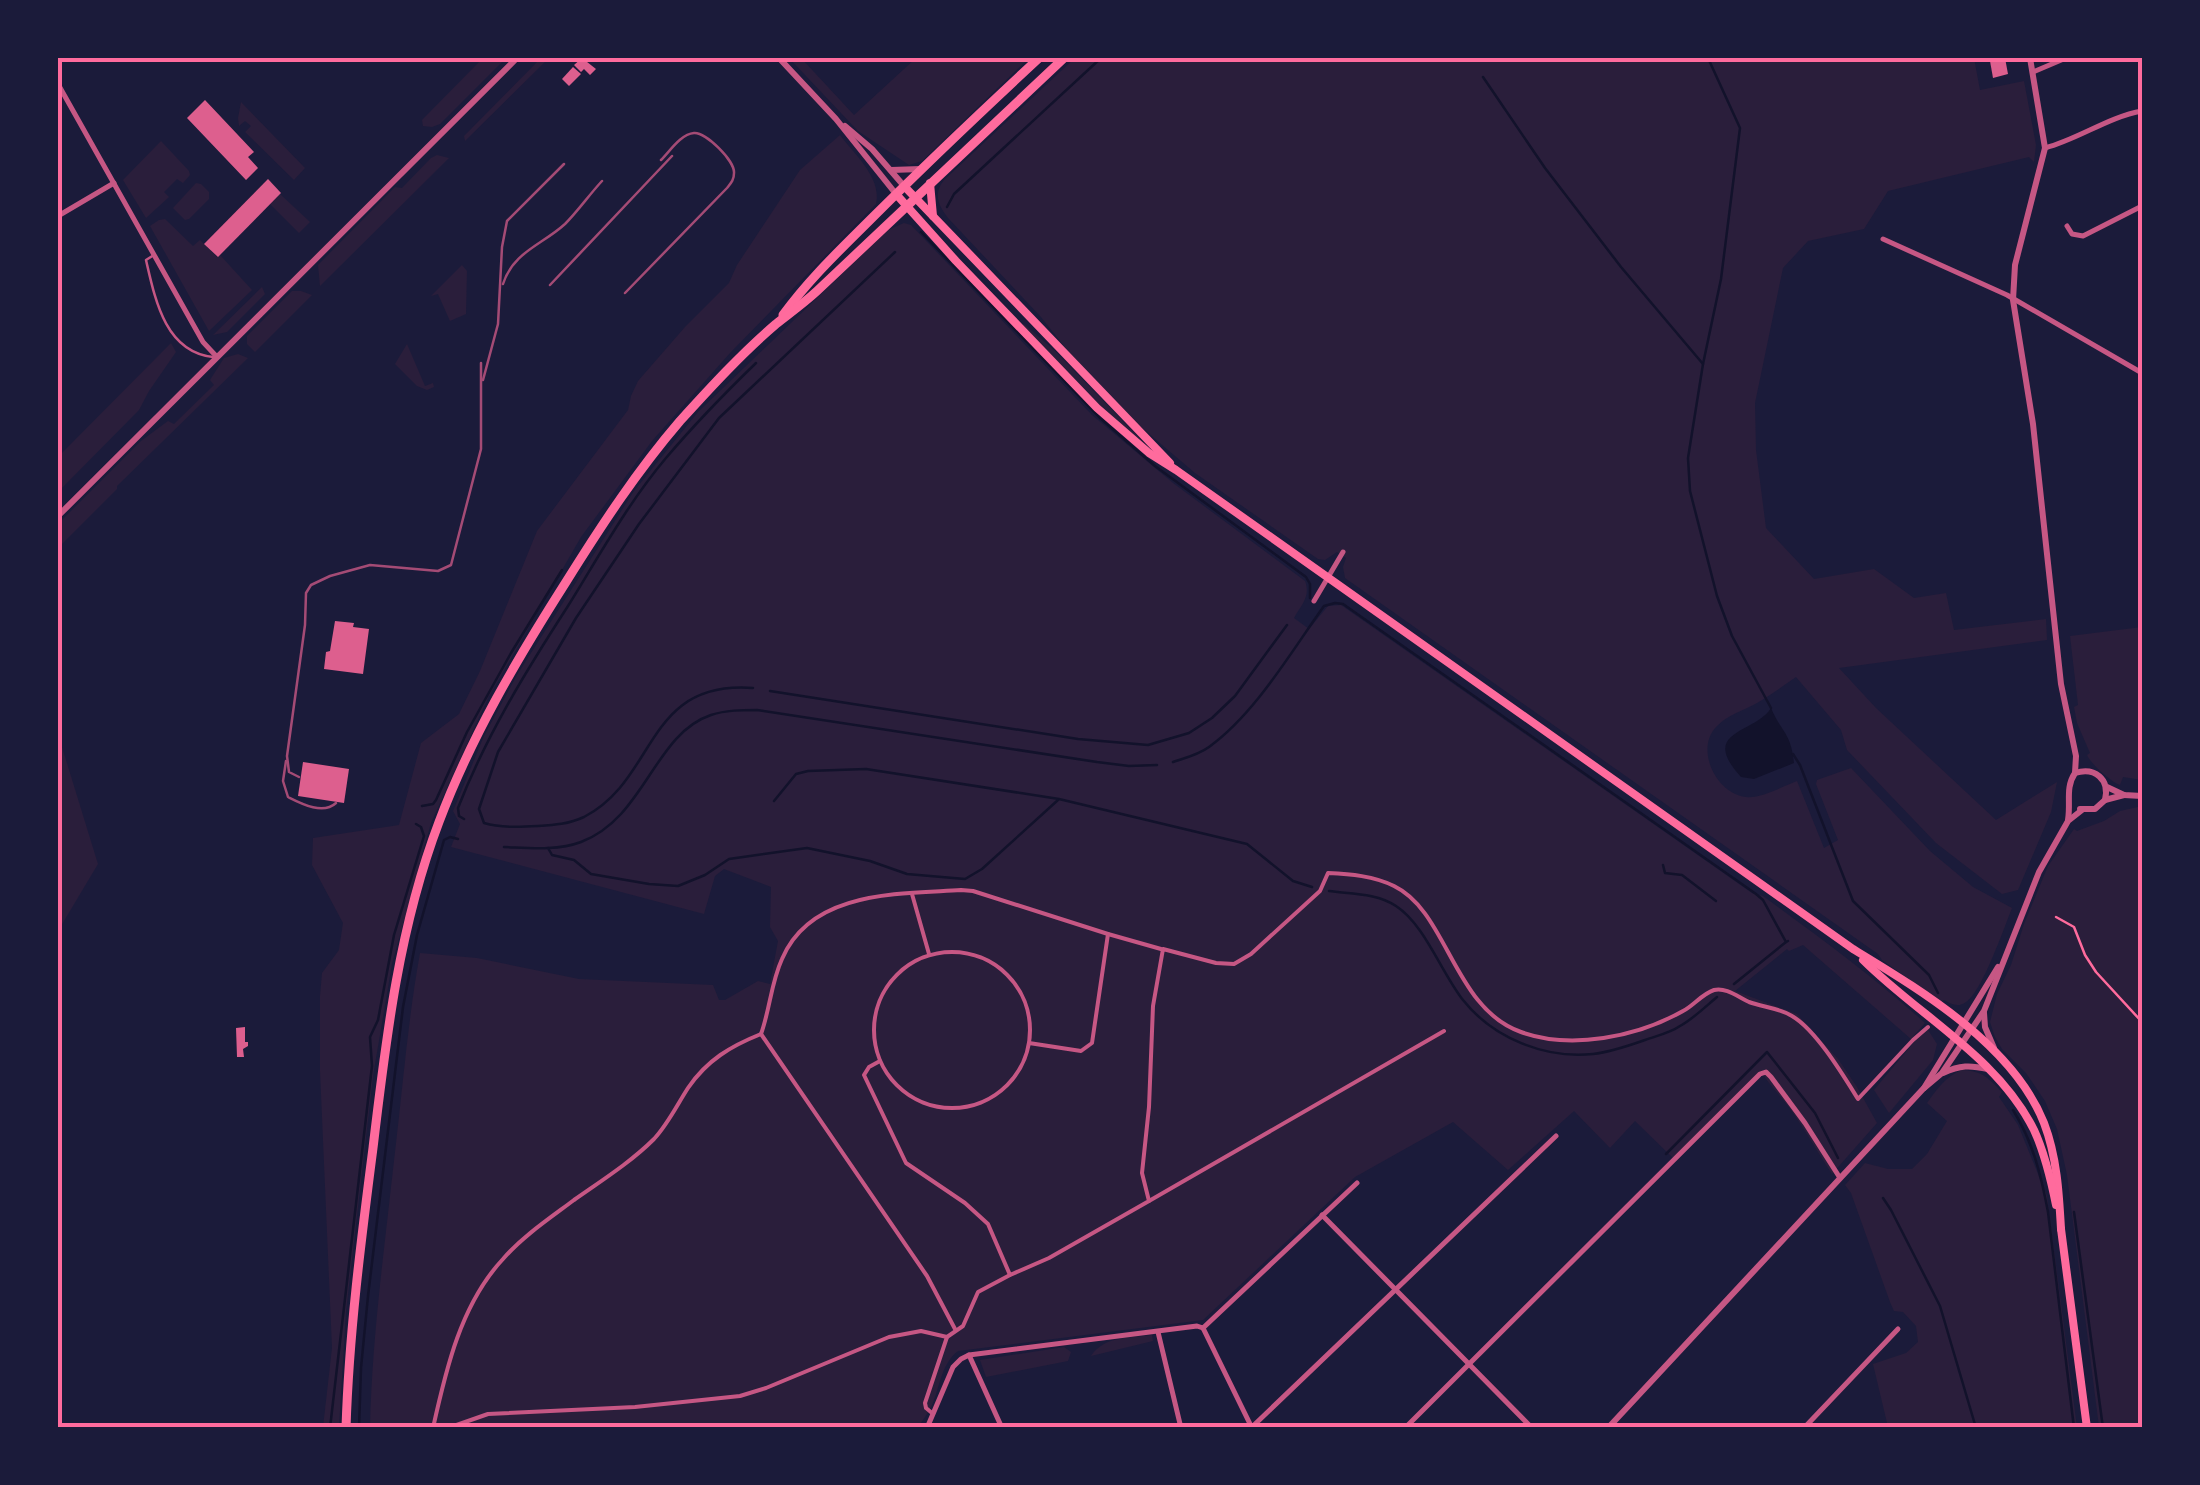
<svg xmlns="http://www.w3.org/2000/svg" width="2200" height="1485" viewBox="0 0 2200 1485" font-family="'IBM Plex Sans',sans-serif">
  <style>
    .green { fill: #2a1e3b }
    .water { fill: #12122b }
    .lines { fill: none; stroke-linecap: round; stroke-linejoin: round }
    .stream { stroke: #12122b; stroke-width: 2.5 }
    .building { fill: #dd5f8e }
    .path { stroke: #ff6b9d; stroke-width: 2.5 }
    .service { stroke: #c65784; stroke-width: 2.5 }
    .pedestrian { stroke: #c65784; stroke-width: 4 }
    .minor { stroke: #c65784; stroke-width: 5 }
    .tertiary { stroke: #c65784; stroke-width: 6 }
    .secondary { stroke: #ff6b9d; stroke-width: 8 }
    .primary { stroke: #ff6b9d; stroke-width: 9 }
    .rail { stroke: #a44b75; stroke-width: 2.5 }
    .neatline { fill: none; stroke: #ff6b9d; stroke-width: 4 }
  </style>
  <rect width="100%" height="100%" fill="#1b1b3a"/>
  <g class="green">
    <polygon points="483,58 506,58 440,124 432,127 423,126 422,120"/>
    <polygon points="541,58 549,58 465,141 464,136"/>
    <polygon points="789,58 801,58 854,115 916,58 1029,58 922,161 909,165 858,131"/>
    <path d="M1075,58h899l6,32 44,-9 12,64 -2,17 -5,-5 -141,34 -24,38 -56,12 -25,27 -28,135 1,47 10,78 48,51 60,-10 40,29 32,-5 8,37 92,-11 1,21 -208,28 37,40 120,112 61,-38 -6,30 -33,78 -16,4 -66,-51 -89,-93 -6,-20 -45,-53c-13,9 -25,18 -39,26 -12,7 -30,12 -40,23 -23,22 -1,68 29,71 15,2 37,-11 51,-16l27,67 14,-8 -22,-56 1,-4 34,-12 79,83 43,36 39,21c-8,20 -30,84 -46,94 -8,6 -15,2 -22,-2l-3,2 -59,-42 -4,-6 -533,-376 -2,-11 3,-9 -9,-6 -12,8 -7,-1 -123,-86 -61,-52 -63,-66 -30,-38 -93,-99c-10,-13 -15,-24 -4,-38z"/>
    <polygon points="241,102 305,168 294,180 245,132 251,126 245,121 239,126 238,118"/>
    <path d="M840,135c15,20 42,43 36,69l-146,149 -78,88 -71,96 -93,161 -57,125 -39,141 -19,112 -27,236 -7,115h-16l9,-79 -12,-277v-75l2,-23 17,-23 4,-27 -31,-58 1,-27 86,-13 22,-82 38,-29 21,-43 57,-140 91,-121 3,-14 7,-15 47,-54 44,-44 8,-18 63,-95z"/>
    <polygon points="161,141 189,171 190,175 183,183 177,179 164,192 169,197 146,218 123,180"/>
    <polygon points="437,155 449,158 320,286 318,265 395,187 402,188 431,158"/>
    <polygon points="196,183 201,184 209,192 209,199 189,219 185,220 173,208"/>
    <polygon points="280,194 310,222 299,233 270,204"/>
    <polygon points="165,219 193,246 200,240 217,257 220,255 252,290 209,331 150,226 159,220"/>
    <path d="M904,223l7,2 181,190 81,68 132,98c6,16 -4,24 -11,37l15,11 19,-23 13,-1 411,288 11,3c56,41 111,81 162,127l-14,16 -108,-94 -14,6 -2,-2 -52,42 62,23 41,45 19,28 20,36 -45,51c-14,-21 -26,-43 -41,-64 -9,-13 -23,-26 -30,-39l-88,87 -38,-37 -25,27 -36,-37 -66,59 -55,-48 -98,55 -152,143 -245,31c-17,13 -18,36 -26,54 -4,8 -9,15 -14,22l-548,1c2,-93 15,-184 25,-276 8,-67 13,-133 25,-199l57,5 102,21 134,6 6,15h6l33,-19 12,3 8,-43 -8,-14 1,-40 -47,-18 -9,7 -11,38 -253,-67 9,-23 -7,-13 31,-75 33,-61 117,-184 64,-79 190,-182z"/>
    <polygon points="462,265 467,271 466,314 450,321 438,294 431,296"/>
    <polygon points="262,287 265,294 227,332 213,335"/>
    <polygon points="292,291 301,291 312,295 255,352 247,344 247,336"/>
    <polygon points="1024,324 1055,351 1152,451 1127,431 1079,386 1021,326"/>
    <polygon points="171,343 176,352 149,391 139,410 58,492 58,457"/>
    <polygon points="407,344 425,386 433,383 434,387 427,390 417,386 395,364"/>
    <polygon points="238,354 248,358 117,486 117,489 58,548 58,524 141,441 168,421 174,424 214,385 210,380 224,358"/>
    <path d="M2142,627v153l-19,-3 -3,8c-9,-3 -29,-21 -33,-30l3,-2 -13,-30 -3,-16 4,-2 -8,-69z"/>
    <polygon points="58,734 98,864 58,931"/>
    <polygon points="2142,806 2142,1427 2099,1427 2067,1175 2057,1129 2045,1101 2026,1073 2002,1049 1995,1037 1990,1022 1997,994 2011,965 2024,924 2048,866 2074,829 2077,831 2104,821 2120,811"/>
    <polygon points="1928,1030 1937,1044 1933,1060 1889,1113 1874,1090 1915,1041"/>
    <path d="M1962,1070c21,1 26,8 40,22l-3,5 19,28 29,71 30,231h-189l-15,-63 33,-11 12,-11 -2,-16 -13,-14 -9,-1 -4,-9 -39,-109 -6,-8 20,-22 23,6h24l15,-15 20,-33 -20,-18c10,-14 19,-27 35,-33z"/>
    <path d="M1152,1335l1,6 -62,15c13,-20 39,-18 61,-21z"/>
    <polygon points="1064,1347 1071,1352 1068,1361 986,1377 980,1360"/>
  </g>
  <path class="water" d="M1771,708c10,24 20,24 23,55l-40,16 -13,-2c-43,-47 14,-43 30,-69z"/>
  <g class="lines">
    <g class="stream">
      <polyline points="1708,58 1740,128 1721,279 1703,364 1688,458 1690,491 1717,596 1732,636 1771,708"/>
      <polyline points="1483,77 1545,168 1621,267 1703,364"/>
      <polyline points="947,207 954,194 1101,58"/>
      <polyline points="921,232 1100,418 1155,466 1306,577 1310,584 1310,598"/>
      <path d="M753,688c-109,-8 -95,91 -169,129 -15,7 -30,8 -46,9 -17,1 -37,2 -54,-3l-5,-14 19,-57 78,-134 63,-94 80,-106 176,-166"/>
      <polyline points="770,691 1078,739 1148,745 1189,733 1212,718 1235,696 1287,625"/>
      <polyline points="1793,754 1800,765 1853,901 1929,975 1938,993"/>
      <path d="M1173,762c12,-4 25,-7 36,-15 46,-33 82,-95 115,-141l11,-3 8,1 413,290 7,6 23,42 2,-1"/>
      <polyline points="774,801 796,774 808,771 866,769 1059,799 1247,844 1293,881 1312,887"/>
      <polyline points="422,806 433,804 436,800 467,732 511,653 562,570"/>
      <path d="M464,819l-5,-3 -1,-8c28,-72 68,-137 110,-202 31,-50 60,-103 98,-148 28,-33 58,-64 90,-95"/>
      <path d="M504,847c25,1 53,4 77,-5 64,-24 73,-108 130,-127 15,-5 31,-5 46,-5l340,52 32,4 28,-1"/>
      <polyline points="548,848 552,855 574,860 591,874 649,884 678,886 705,875 729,859 807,848 870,861 907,874 965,879 982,869 1058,800"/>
      <polyline points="1663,865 1665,873 1682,875 1716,901"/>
      <path d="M1329,891c22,3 48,2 67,15 29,19 45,66 67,94 30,38 82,59 130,54 18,-2 35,-8 52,-14 11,-4 25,-7 35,-14 13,-7 25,-19 37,-29"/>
      <polyline points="1734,984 1786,942"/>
      <path d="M2013,1110c20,32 28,65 35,102l26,216"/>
      <polyline points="1666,1154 1767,1052 1815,1113 1838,1158"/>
      <polyline points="1883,1198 1891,1210 1940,1306 1976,1428"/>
      <polyline points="2074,1212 2103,1428"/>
      <polyline points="330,1428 372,1066 370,1037 378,1020 394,935 424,836 421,827 416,824"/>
      <polyline points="359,1428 361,1368 368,1296 403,1007 417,935 444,840 450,837 458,839"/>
    </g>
  </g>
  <g class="building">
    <polygon points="582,58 596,69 590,75 584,69 581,72 574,65"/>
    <polygon points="2005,58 2008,74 1993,78 1990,61"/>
    <polygon points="573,67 581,74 569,86 562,79"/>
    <polygon points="205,100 254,152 248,157 258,168 246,180 187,118"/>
    <polygon points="268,179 281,193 218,257 204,244"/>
    <polygon points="335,621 354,623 353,627 369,629 363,674 324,669 326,652 330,651"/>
    <polygon points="303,762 349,769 344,803 298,796"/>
    <polygon points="245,1027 245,1042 248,1042 248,1046 243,1049 244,1057 237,1057 236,1028"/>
  </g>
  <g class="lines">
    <polyline class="path" points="2056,917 2074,927 2085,955 2096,972 2142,1022"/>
    <path class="service" d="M154,255l-8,5c9,39 19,92 67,97"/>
    <g class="pedestrian">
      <polyline points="912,894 929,954"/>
      <polyline points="1108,934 1161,949"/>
      <circle cx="952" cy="1030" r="78"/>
      <path d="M880,1061l-11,6 -5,8 42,88 59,40 23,21 22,51 39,-17 100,-57 -7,-28 7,-66 4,-101 10,-57 53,14 18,1 17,-10 69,-63 8,-18c22,1 46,3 66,13 54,26 59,122 127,146 50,18 116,5 162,-21 10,-5 19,-17 31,-21 12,-3 24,7 35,12 14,5 30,6 43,14 24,14 51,59 66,83l55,-59 15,-13"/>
      <polyline points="1149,1201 1444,1031"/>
      <path d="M955,1329l-28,-53 -166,-242c9,-25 10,-51 21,-75 29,-69 118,-65 179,-69l12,1 135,43 -16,109 -11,8 -52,-8"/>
      <polyline points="932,1413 926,1408 925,1403 947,1337 963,1326 978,1292 1010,1275"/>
      <path d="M433,1428c13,-59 28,-124 70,-169 20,-23 47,-41 71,-59 27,-19 57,-38 80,-61 14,-15 23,-34 34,-51 19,-28 43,-42 73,-54"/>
      <polyline points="448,1428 488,1414 635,1407 740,1396 766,1388 889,1337 921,1331 947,1337"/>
    </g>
    <g class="minor">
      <polyline points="2033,72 2066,58"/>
      <polyline points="58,84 203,342 217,357"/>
      <path d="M2045,148c34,-9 63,-31 97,-37"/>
      <polyline points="58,216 114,183"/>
      <polyline points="2067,226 2072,234 2083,236 2142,206"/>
      <polyline points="1883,239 2007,295 2142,373"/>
      <polyline points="1314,601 1343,552"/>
      <polyline points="1322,1215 1532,1428"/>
      <polyline points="1203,1328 1357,1183"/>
      <polyline points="1203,1328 1252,1428"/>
      <polyline points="1158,1332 1181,1428"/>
      <polyline points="969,1355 1002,1428"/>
      <polyline points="1252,1427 1556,1136"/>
      <polyline points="927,1428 953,1367 961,1359 969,1355 1197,1326 1203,1328"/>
      <polyline points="1405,1428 1760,1074 1766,1072 1771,1077 1805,1123 1840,1178"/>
      <polyline points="1804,1428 1898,1329"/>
    </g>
    <g class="tertiary">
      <polyline points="779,58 836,119 896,194"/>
      <polyline points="2030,58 2045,148 2015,265 2013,300 2033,424 2061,684 2076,756 2075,773"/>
      <polyline points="845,126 872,149 904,186"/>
      <polyline points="891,170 921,169"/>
      <polyline points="58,516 517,58"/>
      <polyline points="2107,787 2124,795 2142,796"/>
      <polyline points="2080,809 2095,809 2105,800 2124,795"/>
      <path d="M2068,820c3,-18 -3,-32 7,-47 20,-6 35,6 30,27"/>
      <polyline points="1984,1013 1985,1027 1994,1048"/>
      <path d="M1943,1073c17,-8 27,-8 45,-4"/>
      <polyline points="1924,1088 1998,967"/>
      <polyline points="1608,1428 1923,1089 1942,1073 1984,1011 2039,872 2068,821 2082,810"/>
    </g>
    <g class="secondary">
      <polyline points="930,183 933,216"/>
      <polyline points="904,186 1170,463"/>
      <path d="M896,194l60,67 141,147 52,45 27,17 677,479c69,42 160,96 191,174 13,34 15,70 17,106"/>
      <path d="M1863,960c56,56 135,97 171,170 11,24 17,50 22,75"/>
      <polyline points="2061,1229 2087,1428"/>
    </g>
    <g class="primary">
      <path d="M783,315c26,-36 58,-66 89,-97 55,-55 111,-108 167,-160"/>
      <path d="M346,1428c3,-94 15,-187 27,-280 13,-110 26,-221 66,-326 32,-85 78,-163 127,-240 35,-56 71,-111 114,-161 30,-33 62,-68 96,-97 14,-11 28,-21 41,-33l247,-233"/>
    </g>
    <g class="rail">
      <path d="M503,284c10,-32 39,-39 62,-60 13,-13 24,-29 37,-43"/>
      <polyline points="550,285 672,156"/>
      <path d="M625,293l102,-105c4,-5 7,-8 7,-15 1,-12 -28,-41 -40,-40 -13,1 -24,18 -33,27"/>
      <polyline points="483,380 498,324 502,247 507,221 564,164"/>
      <path d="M286,761l-3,20 5,16c14,7 35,18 48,6"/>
      <polyline points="299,777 289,772 287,756 305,625 306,593 311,585 330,576 370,565 438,571 451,565 481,449 481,363"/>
    </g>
  </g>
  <rect width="2200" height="1485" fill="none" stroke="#1b1b3a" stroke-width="120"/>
  <rect x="60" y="60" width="2080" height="1365" class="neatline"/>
</svg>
